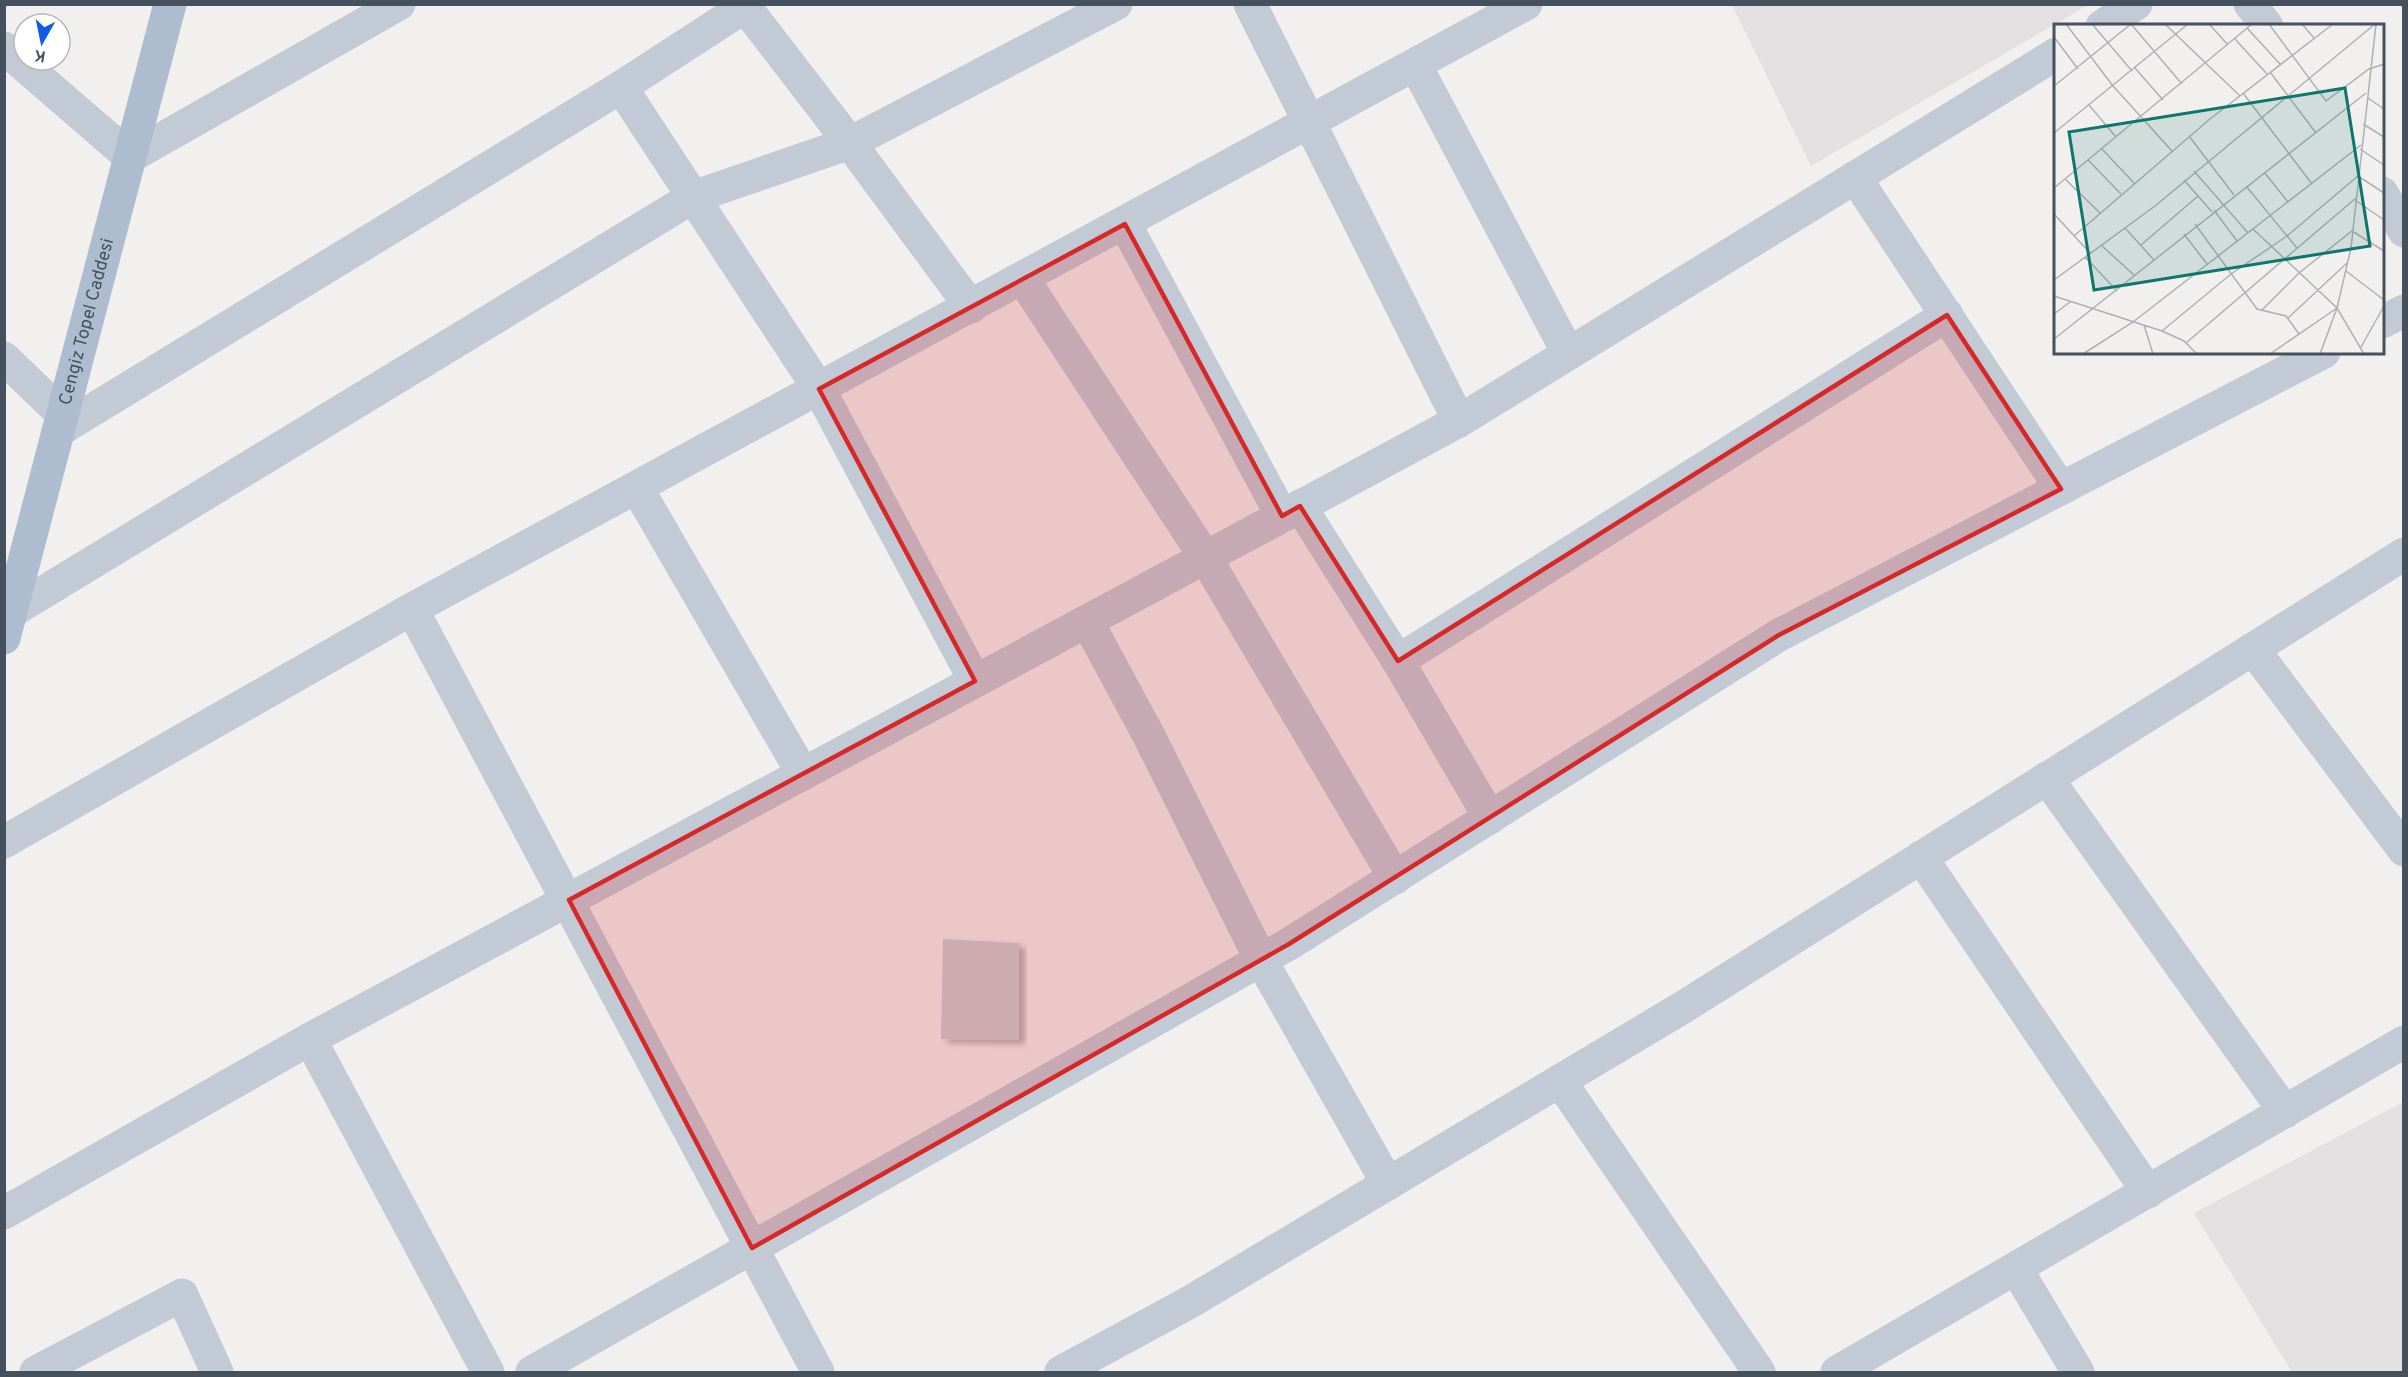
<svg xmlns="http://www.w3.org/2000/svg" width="2408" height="1377" viewBox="0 0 2408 1377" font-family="Overpass,sans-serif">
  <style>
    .education { fill: #e3e0e1 }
    .building { fill: #cbced4; filter: url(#shadow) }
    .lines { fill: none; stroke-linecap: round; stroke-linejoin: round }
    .minor { stroke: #c2cad5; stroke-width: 33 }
    .major { stroke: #aebcd0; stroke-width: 33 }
    .marked { fill: #d62828; fill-opacity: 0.2; stroke: #d62828; stroke-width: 4.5; stroke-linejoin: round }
    .labels { text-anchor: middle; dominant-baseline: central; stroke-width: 5; stroke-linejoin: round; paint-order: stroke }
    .street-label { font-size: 18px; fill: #46515e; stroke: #fff }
    .inset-road { fill: none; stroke: #adb0b5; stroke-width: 1.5 }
    .view { fill: #0f766e; fill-opacity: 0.15; stroke: #0f766e; stroke-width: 3 }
    .inset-edge { fill: none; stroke: #46515e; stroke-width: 3 }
  </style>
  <defs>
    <filter id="shadow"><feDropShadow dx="6" dy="4" stdDeviation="3" flood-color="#0004"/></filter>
  </defs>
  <rect width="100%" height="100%" fill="#f2efef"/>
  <g class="education">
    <polygon points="1732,5 2088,5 1811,166"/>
    <polygon points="2403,1102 2403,1372 2292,1372 2194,1213"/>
  </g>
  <polygon class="building" points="943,939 1019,943 1019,1040 941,1039"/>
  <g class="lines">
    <g class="minor">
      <polyline points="743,4 850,143 971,307"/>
      <polyline points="1250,4 1459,421"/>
      <polyline points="2250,4 2267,26"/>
      <polyline points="2102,26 2136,4"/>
      <polyline points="4,48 130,157 399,4"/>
      <polyline points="1416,66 1568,353"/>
      <polyline points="621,87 819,389 975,681"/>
      <polyline points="1855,177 2061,489"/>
      <polyline points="2382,193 2404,231"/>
      <polyline points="1125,224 1282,516"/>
      <polyline points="1023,279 1205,557 1395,878"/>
      <polyline points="2382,322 2404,311"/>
      <polyline points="4,358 63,415"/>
      <polyline points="58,431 621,87 749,4"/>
      <polyline points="637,488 803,774"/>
      <polyline points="1300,506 1398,661 1490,818"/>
      <polyline points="4,606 11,612 693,197 850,143 1116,4"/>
      <polyline points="412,609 818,1372"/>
      <polyline points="1087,621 1149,736 1261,960 1388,1184"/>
      <polyline points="2253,649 2404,850"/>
      <polyline points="1398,661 1947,315"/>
      <polyline points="2047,778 2285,1112"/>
      <polyline points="4,842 412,609 1526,4"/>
      <polyline points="1921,857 2148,1192"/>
      <polyline points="310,1039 488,1372"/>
      <polyline points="1560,1081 1759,1372"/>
      <polyline points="4,1213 310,1039 1459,421 2056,54"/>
      <polyline points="2017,1270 2078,1372"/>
      <polyline points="36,1372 182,1295 217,1372"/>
      <polyline points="532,1372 1289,944 1779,635 2324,352"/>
      <polyline points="1061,1372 1190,1302 1685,1006 2404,554"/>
      <polyline points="1837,1372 2404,1042"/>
    </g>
    <path class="major" id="s1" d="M4,638l166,-634"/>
  </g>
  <path class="marked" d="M1125,224l157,292 18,-10 98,155 549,-346 114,174 -282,146 -490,309 -537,304 -183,-348 406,-219 -156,-292z"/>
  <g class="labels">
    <g class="street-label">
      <text stroke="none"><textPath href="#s1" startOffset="327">Cengiz Topel Caddesi</textPath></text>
    </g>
  </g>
  <g transform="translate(2054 24)">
    <rect width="330" height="330" fill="#f2efef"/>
    <path class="inset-road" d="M12,0l47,62 59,65M38,0l40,47M111,0l75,72M155,0l19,21M215,0l57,77 43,-32 15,-5M248,0l12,14M193,4l33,36M0,13l24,32M181,15l32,35M81,44l28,32M216,48l46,61M0,62l77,-62 51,60M189,69l69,91M314,74l16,11M35,81l27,32M309,100l21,13M0,109l134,-109M135,112l45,59M48,125l32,34M306,125l24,16M34,136l33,34M140,147l54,62M210,148l24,30M11,155l35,34M130,156l28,32M192,162l51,62M0,164l198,-164M301,176l29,20M160,186l23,31M0,190l36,39M141,200l62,85 29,7 13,18M71,204l29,32M199,205l84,79 27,46M130,210l23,30M20,212l136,-117 123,-95M47,221l34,31M87,221l57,-49M31,233l32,34M292,247l38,29M0,256l101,-74 220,-182M0,272l108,35 22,10 13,13M208,286l37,-37 53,-42 32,20M0,290l16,-12M234,294l59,-55M90,301l9,29M108,307l69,-57 56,-38 71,-60 26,17M0,315l312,-246M132,319l170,-145M307,323l23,-41M29,330l50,-32 228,-177M216,330l67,-46M266,330l17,-46 14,-60 25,-224"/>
    <path class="view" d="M291,64l25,158 -276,44 -25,-158z"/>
    <rect width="330" height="330" class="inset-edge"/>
  </g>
  <rect width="2408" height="1377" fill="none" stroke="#46515e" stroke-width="12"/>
  <g transform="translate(42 42) rotate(189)"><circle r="28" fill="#ffffff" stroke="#b5b9bf" stroke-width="1.5"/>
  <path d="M0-4.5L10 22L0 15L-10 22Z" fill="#105deb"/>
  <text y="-9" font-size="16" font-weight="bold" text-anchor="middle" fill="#46515e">K</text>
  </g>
</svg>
